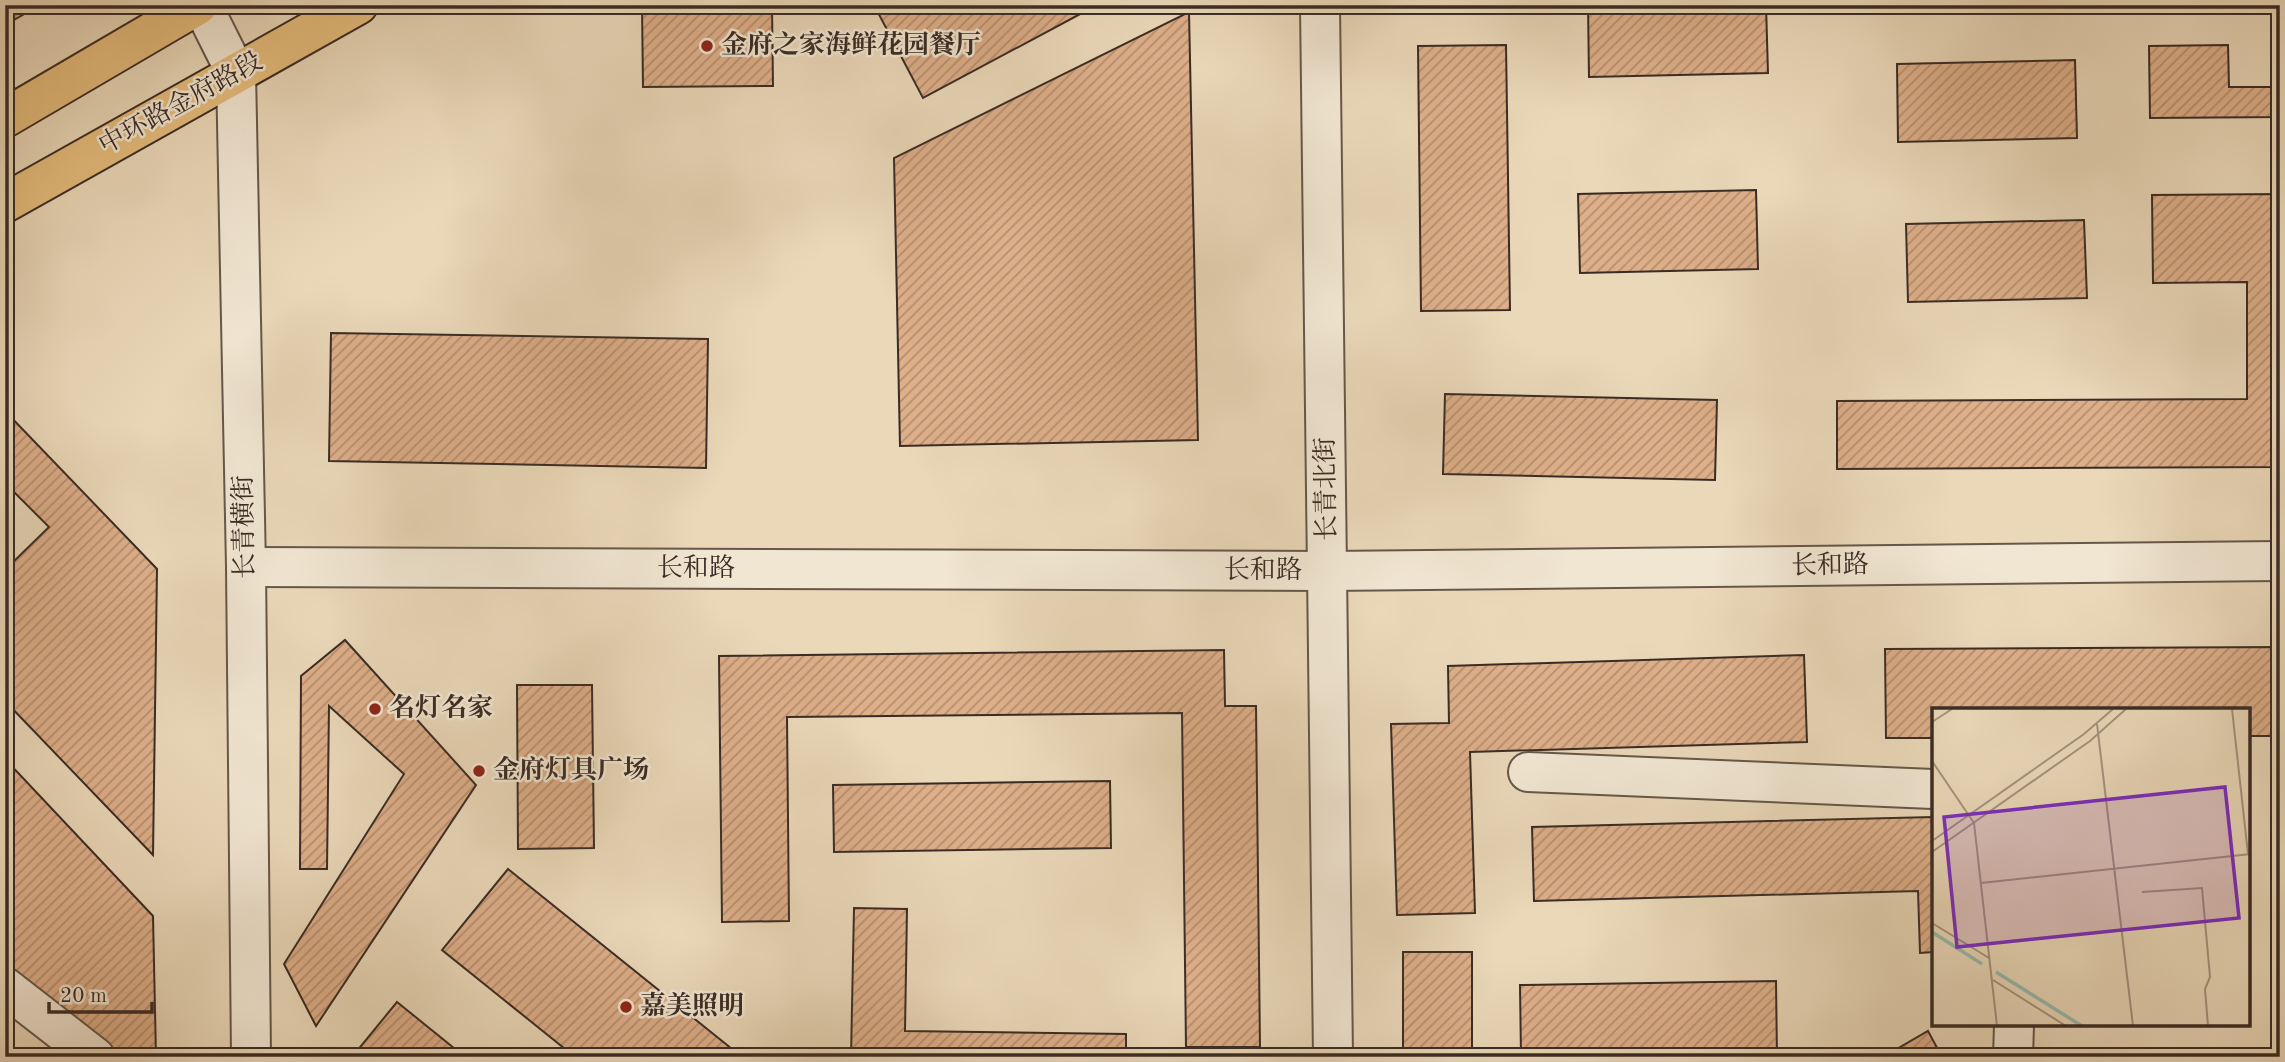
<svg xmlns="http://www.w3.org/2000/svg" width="2285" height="1062" viewBox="0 0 2285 1062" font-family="'Old Standard TT','Noto Serif SC',serif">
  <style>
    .building { fill: url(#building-hatch); stroke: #3a2c25; stroke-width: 2 }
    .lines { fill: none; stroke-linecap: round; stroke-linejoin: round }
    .minor-casing { stroke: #66574a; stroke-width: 42 }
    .major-casing { stroke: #3a2c25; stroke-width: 42 }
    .minor { stroke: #f1e6d2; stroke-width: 38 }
    .major { stroke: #e5bc7c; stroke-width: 38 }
    .poi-dot { fill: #8f2418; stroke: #f1e6d2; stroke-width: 2.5 }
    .labels { text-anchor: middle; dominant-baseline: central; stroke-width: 5; stroke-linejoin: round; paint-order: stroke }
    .poi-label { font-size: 26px; font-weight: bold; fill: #3a2c25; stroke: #f1e6d2; text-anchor: start }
    .street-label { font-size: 26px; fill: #3a2c25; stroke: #f1e6d2 }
    .inset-river { fill: none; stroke: #98baae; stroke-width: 3.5 }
    .inset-road { fill: none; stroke: #a4937e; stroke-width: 2 }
    .view { fill: #7b2cbf; fill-opacity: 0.15; stroke: #7b2cbf; stroke-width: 3.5 }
    .inset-edge { fill: none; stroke: #3a2c25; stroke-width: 3.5 }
  </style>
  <defs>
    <pattern id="building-hatch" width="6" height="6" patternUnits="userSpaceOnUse" patternTransform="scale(1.75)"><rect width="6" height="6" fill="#deaf89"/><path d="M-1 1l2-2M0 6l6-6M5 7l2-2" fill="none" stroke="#b58f70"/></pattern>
  </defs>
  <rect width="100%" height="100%" fill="#ead8b9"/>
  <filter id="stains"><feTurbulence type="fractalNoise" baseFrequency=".00286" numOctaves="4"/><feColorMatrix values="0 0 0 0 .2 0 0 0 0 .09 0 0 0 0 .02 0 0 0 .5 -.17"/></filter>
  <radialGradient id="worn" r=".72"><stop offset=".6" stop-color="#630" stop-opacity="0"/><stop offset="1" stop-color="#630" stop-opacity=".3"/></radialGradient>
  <g class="building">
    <polygon points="5,5 40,5 5,25"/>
    <polygon points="642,5 772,5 773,86 643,87"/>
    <polygon points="874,5 1097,5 923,98"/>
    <polygon points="1588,5 1766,5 1768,73 1589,77"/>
    <polygon points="2271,5 2280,5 2280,117 2150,118 2149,46 2228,45 2229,87 2272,87"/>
    <polygon points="1189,12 1198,440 900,446 894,158"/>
    <polygon points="1506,45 1510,310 1421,311 1418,46"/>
    <polygon points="2075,60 2077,138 1898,142 1897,64"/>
    <polygon points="1756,190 1758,269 1580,273 1578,194"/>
    <polygon points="2280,194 2280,467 1837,469 1837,401 2247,399 2247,282 2153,283 2152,195"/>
    <polygon points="2084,220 2087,298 1908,302 1906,224"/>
    <polygon points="331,333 708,339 706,468 329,461"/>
    <polygon points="1445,394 1717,400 1715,480 1443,474"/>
    <polygon points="5,411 157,569 153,855 5,701 5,570 49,527 5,483"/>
    <polygon points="345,640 476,785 316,1026 284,964 404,774 329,706 327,869 300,869 301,676"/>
    <polygon points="2280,647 2280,736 2248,736 2248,710 1933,710 1933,738 1886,738 1885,649"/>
    <polygon points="1224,650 1225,706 1256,706 1260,1047 1186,1047 1182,713 787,717 789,921 722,922 719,656"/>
    <polygon points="1804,655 1807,742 1470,752 1475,913 1397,915 1391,724 1449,723 1448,666"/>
    <polygon points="517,685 592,685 594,848 518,849"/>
    <polygon points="5,759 153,916 156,1057 99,1057 5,985"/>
    <polygon points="1110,781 1111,848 834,852 833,785"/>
    <polygon points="1933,817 1933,952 1920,953 1918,891 1534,901 1532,827"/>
    <polygon points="508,869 742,1057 575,1057 442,950"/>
    <polygon points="854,908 907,909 905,1031 1126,1034 1126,1057 851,1057"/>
    <rect x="1403" y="952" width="69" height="105"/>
    <polygon points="1776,981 1777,1057 1521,1057 1520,985"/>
    <polygon points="397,1002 465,1057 352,1057"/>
    <polygon points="1928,1031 1942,1057 1883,1057"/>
  </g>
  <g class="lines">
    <g class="minor-casing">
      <g id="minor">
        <polyline points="202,5 236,73 246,567 251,1057"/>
        <polyline points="1320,5 1333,1057"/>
        <polyline points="246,567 1328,571 2280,561"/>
        <polyline points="1528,772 1933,789"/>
        <polyline points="5,987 95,1057"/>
        <polyline points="2013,1057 2014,1025"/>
      </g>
    </g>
    <g class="major-casing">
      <g id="major">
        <polyline points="5,118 198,5"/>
        <polyline points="5,203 358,5"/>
      </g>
    </g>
    <use href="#minor" class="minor"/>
    <use href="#major" class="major"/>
  </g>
  <g class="poi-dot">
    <circle cx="707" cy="46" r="7"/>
    <circle cx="375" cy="709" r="7"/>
    <circle cx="479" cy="771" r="7"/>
    <circle cx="626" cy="1007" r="7"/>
  </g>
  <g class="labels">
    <g class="poi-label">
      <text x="721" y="46">金府之家海鲜花园餐厅</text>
      <text x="389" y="709">名灯名家</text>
      <text x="493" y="771">金府灯具广场</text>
      <text x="640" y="1007">嘉美照明</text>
    </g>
    <g class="street-label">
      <text transform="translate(181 104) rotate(-29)">中环路金府路段</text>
      <text transform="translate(1327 489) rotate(-91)">长青北街</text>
      <text transform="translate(245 527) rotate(-91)">长青横街</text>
      <text transform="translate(1830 566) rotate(-1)">长和路</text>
      <text x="696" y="569">长和路</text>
      <text x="1263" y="571">长和路</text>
    </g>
  </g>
  <g transform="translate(1932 708)">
    <rect width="318" height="318" fill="#ead8b9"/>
    <path class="inset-river" d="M0,224l50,32M64,264l86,54"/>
    <path class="inset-road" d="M300,1l16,145M0,14l20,-13M165,16l36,302M0,53l42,62 23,203M0,133l152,-107 29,-25M0,144l158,-111 36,-32M49,175l270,-29M210,184l60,-4 8,89 -5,12 3,37M0,215l57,35M61,272l73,46"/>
    <path class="view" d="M293,79l14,131 -282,29 -13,-130z"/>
    <rect width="318" height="318" class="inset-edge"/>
  </g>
  <rect width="2285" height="1062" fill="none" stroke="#ead8b9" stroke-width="28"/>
  <rect x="7" y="7" width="2271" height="1048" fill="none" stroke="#3a2c25" stroke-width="3.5"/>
  <rect x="14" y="14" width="2257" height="1034" fill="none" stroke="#3a2c25" stroke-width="2"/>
  <path d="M49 1002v10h103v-10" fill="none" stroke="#3a2c25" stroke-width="3.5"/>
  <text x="60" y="1002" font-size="21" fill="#3a2c25" stroke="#f1e6d2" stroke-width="5" paint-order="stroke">20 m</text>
  <rect width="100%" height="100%" filter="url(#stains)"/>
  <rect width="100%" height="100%" fill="url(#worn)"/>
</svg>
